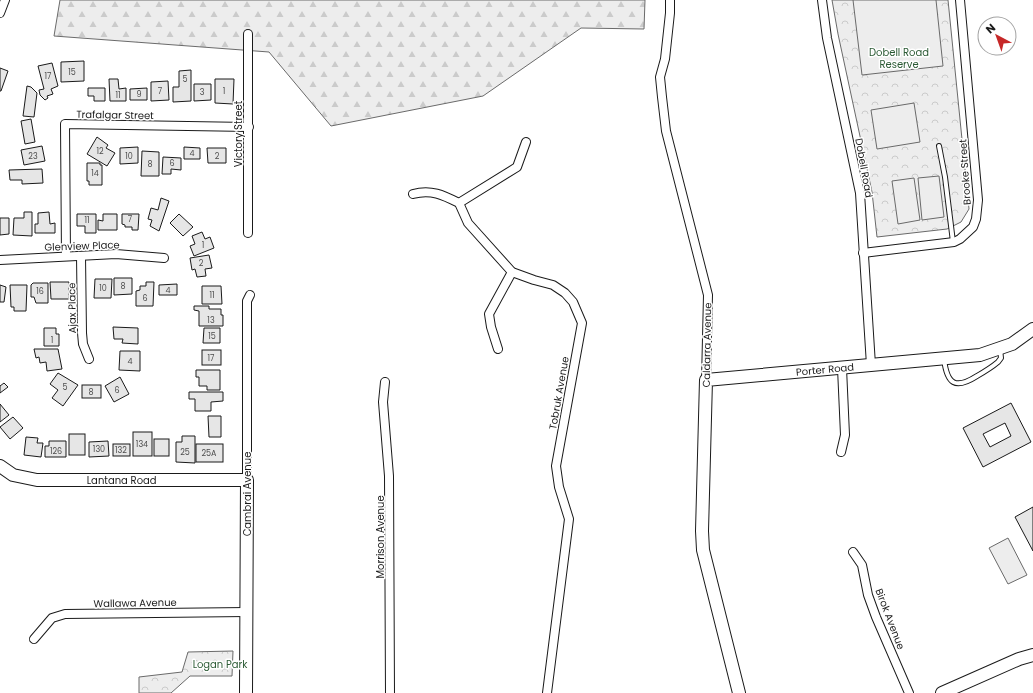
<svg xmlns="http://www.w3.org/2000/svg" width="1033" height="693" viewBox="0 0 1033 693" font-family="Poppins,sans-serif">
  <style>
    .forest { fill: url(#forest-firs); stroke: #6a6a6a }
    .park { fill: url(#park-crowns); stroke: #6a6a6a }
    .pitch { fill: #ededed; stroke: #6a6a6a }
    .building { fill: #e6e6e6; stroke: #1a1a1a; fill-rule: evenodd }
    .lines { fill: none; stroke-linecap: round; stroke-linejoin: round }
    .lane-casing { stroke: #1a1a1a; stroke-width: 6 }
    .street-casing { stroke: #1a1a1a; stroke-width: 10 }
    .secondary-casing { stroke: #1a1a1a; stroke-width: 14 }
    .lane { stroke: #fff; stroke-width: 4 }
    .street { stroke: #fff; stroke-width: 8 }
    .secondary { stroke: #fff; stroke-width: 12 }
    .labels { text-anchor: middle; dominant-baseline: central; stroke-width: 3; stroke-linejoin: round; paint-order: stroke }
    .number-label { font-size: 8px; fill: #4d4d4d }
    .park-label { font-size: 10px; fill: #2b5a34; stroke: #fff }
    .street-label { font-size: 10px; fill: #1a1a1a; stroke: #fff }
  </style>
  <defs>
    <pattern id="forest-firs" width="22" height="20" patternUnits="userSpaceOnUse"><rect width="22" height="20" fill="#ededed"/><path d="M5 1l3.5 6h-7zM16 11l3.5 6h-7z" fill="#cbcbcb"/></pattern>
    <pattern id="park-crowns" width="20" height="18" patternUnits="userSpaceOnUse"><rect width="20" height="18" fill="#ededed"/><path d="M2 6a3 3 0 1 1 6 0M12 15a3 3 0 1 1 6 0" fill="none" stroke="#cbcbcb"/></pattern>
  </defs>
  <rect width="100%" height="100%" fill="#fff"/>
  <polygon class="forest" points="60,0 645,0 644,29 581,28 483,96 331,126 269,52 54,36"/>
  <g class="park">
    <polygon points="832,0 948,0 969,209 961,222 947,229 877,237 872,192 838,34"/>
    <polygon points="233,651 232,676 190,676 171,693 139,693 139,677 182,672 188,652"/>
  </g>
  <g class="pitch">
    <polygon points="853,0 936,0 943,66 862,75"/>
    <polygon points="914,103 920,142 877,149 871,110"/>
    <polygon points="939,176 944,217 922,220 918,178"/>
    <polygon points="914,178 920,220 898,224 892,181"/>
    <polygon points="1008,538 1027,575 1008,584 989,548"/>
  </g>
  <g class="building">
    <polygon points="84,61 84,81 61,82 61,62"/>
    <polygon points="52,63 58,86 51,89 53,94 47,96 48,98 45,100 40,95 39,90 44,89 38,66"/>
    <polygon points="0,68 8,71 1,91 0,91"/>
    <polygon points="191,70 191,101 173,102 173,87 179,87 179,71"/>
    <polygon points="109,79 118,79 119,89 126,88 126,101 110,101"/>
    <polygon points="215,79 234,79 233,104 215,103"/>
    <polygon points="168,81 169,100 151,101 151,82"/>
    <polygon points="194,84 211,84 211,100 194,101"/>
    <polygon points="27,86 31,87 37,93 34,117 23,116"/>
    <polygon points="88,88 105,88 105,101 94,101 94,96 88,96"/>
    <polygon points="147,88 147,100 130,100 130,89"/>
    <polygon points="31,119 35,142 25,144 21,121"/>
    <polygon points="97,137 108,145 106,148 115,153 107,166 87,154"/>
    <polygon points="42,146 45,161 24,165 21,150"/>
    <polygon points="138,147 138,163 120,164 120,148"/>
    <polygon points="184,147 200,148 200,159 184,159"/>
    <polygon points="207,148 226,148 226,163 208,163"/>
    <polygon points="142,151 159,152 159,176 141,176"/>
    <polygon points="163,157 181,158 181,170 171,169 171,174 162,174"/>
    <polygon points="87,163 100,163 100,165 102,165 102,185 89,185 89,181 87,181"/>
    <polygon points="42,169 43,183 22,184 22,180 10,180 9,170"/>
    <polygon points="161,198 169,201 159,231 150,226 152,220 148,219 151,208 158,210"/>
    <polygon points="24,212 32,212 32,236 13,235 14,218 24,218"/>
    <polygon points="49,212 50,224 55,223 55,233 35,233 35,224 38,224 38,213"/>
    <polygon points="77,214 96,214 96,233 85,233 85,226 77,226"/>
    <polygon points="103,214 117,214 117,230 98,230 98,220 103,221"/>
    <polygon points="122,214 139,214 138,230 132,230 132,227 125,227 125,225 122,224"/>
    <polygon points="179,214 193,227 183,236 170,223"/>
    <polygon points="0,218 9,218 9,234 0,235"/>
    <polygon points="202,232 205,239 210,237 214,248 194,256 190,246 195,244 192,236"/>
    <polygon points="209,255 212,268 205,269 206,276 197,277 195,269 192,270 190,258"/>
    <polygon points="114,278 132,278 132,294 114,295"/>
    <polygon points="95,279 112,279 111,298 94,298"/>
    <polygon points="50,282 69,282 69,299 51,299"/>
    <polygon points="146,282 154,282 153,306 136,306 136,291 140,290 140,286 146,286"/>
    <polygon points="33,283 48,283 48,303 36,303 34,297 31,297 31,285"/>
    <polygon points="177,284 177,295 159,295 159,285"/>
    <polygon points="0,285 6,287 4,302 0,302"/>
    <polygon points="10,285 27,285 26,311 14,311 14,307 11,307"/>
    <polygon points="202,286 221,286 222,304 202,304"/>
    <polygon points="194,306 209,306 209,309 221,309 221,315 223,315 223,326 199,326 199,311 194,310"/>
    <polygon points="113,327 138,328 138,344 122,343 123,339 114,339"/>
    <polygon points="44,328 56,328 56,334 59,334 59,346 44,346"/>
    <polygon points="204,328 220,328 220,343 203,343"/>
    <polygon points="34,349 58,349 62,369 47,371 46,362 40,363 39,357 36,358"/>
    <rect x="202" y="350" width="19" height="15"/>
    <polygon points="120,351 140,351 140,371 119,370"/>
    <polygon points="196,370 220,370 220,390 207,390 207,386 199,386 199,377 196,377"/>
    <polygon points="58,373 78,385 63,406 52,398 58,390 50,384"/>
    <polygon points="120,377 129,394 114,402 105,386"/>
    <polygon points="4,383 8,387 0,393 0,386"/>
    <rect x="82" y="385" width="19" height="13"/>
    <polygon points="189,392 223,392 223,401 211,402 211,411 195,411 195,399 189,399"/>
    <path d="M1011,403l20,39 -48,25 -20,-39zM1005,423l6,13 -21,11 -7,-13z"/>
    <polygon points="0,404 9,415 0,422"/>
    <polygon points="208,416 221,416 221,437 209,437"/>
    <polygon points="13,417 23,428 10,439 0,427"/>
    <rect x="133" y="432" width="19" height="24"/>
    <rect x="69" y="434" width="16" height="21"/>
    <polygon points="182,436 195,436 195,463 176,462 176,442 182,442"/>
    <polygon points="26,437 38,438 37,443 43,443 41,457 24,455"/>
    <rect x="154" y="439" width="15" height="17"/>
    <polygon points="49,441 66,441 66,457 45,457 45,446 49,446"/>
    <polygon points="108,441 109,456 89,457 89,442"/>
    <rect x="113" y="444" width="17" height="12"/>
    <rect x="196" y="444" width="27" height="18"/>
    <polygon points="1033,507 1033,551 1015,517"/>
  </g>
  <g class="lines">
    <g class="lane-casing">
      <g id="lane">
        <polyline points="939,146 945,177 953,242"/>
        <path d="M944,359c3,25 11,31 33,17 7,-4 15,-9 21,-14l3,-4 -1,-9"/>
      </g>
    </g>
    <g class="street-casing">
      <g id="street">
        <polyline points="670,0 670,13 665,59 660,77 662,97 666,131 708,295 706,380"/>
        <polyline points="822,0 827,38 860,193 871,365"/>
        <polyline points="0,13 5,0"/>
        <path d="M413,194c18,-5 30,1 46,9l9,20 44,49 22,8 19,5 12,8 8,9 9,21 -26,143 3,21 10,32 -22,174"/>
        <polyline points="459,203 517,167 526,142"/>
        <polyline points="248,233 248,34"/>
        <polyline points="863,253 954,242 960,239 973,227 976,219 978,200 960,0"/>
        <polyline points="66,256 65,124 249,127"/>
        <polyline points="81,256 82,333 83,344 89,359"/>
        <polyline points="0,260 116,254 164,258"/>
        <polyline points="498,349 491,327 489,314 512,272"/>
        <polyline points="385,382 383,402 389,476 390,693"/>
        <polyline points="841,452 845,435 842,368"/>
        <polyline points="247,480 247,301 250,295"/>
        <polyline points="853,552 862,565 868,595 876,617 909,693"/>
        <polyline points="34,639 52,618 65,614 247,612"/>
      </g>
    </g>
    <g class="secondary-casing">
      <g id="secondary">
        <path id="s1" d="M0,466l13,9 24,5h210l-1,213"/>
        <path id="s2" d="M739,693l-36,-143 -1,-19 4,-151 274,-25 32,-11 21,-15"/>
        <polyline points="942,693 1019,659 1033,655"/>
      </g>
    </g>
    <use href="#lane" class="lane"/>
    <use href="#street" class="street"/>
    <use href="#secondary" class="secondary"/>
  </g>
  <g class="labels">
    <g class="number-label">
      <text x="72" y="72">15</text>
      <text x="48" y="76">17</text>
      <text x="185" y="79">5</text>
      <text x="160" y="91">7</text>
      <text x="224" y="91">1</text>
      <text x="202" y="92">3</text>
      <text x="139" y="94">9</text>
      <text x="118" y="95">11</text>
      <text x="100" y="151">12</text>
      <text x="192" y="153">4</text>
      <text x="33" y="156">23</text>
      <text x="129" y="156">10</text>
      <text x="217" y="156">2</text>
      <text x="172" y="163">6</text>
      <text x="150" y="164">8</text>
      <text x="95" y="173">14</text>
      <text x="130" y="219">7</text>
      <text x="87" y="220">11</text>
      <text x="203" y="245">1</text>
      <text x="201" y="263">2</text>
      <text x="123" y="286">8</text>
      <text x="103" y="288">10</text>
      <text x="168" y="290">4</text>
      <text x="40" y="291">16</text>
      <text x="212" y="295">11</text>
      <text x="145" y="298">6</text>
      <text x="211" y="320">13</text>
      <text x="212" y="336">15</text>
      <text x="52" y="340">1</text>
      <text x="211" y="358">17</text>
      <text x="130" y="361">4</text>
      <text x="65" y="387">5</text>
      <text x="117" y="390">6</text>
      <text x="91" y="392">8</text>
      <text x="142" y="444">134</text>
      <text x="99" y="449">130</text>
      <text x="121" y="450">132</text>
      <text x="56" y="451">126</text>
      <text x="185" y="452">25</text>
      <text x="209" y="453">25A</text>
    </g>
    <g class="park-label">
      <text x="899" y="52">Dobell Road<tspan x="899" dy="12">Reserve</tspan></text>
      <text x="220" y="664">Logan Park</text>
    </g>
    <g class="street-label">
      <text transform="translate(115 115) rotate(1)">Trafalgar Street</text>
      <text transform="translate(238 134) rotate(-90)">Victory Street</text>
      <text transform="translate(864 168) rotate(80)">Dobell Road</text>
      <text transform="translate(965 172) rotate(-94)">Brooke Street</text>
      <text transform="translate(82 246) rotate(-2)">Glenview Place</text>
      <text transform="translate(72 308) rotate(-91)">Ajax Place</text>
      <text transform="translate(707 345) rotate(-89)">Caldarra Avenue</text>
      <text stroke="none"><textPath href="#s2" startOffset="437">Porter Road</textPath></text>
      <text transform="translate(559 393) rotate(-80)">Tobruk Avenue</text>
      <text stroke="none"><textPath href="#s1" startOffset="125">Lantana Road</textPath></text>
      <text transform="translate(247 494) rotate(-90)">Cambrai Avenue</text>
      <text transform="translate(380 537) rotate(-90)">Morrison Avenue</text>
      <text transform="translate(135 603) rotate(-1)">Wallawa Avenue</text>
      <text transform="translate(890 619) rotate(69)">Birok Avenue</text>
    </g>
  </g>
  <g transform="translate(997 36) rotate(319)"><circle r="19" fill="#ffffff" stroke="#a3a3a3"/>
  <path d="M0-3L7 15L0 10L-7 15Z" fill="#c62828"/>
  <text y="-6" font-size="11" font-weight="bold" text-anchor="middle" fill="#1a1a1a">N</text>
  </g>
</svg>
